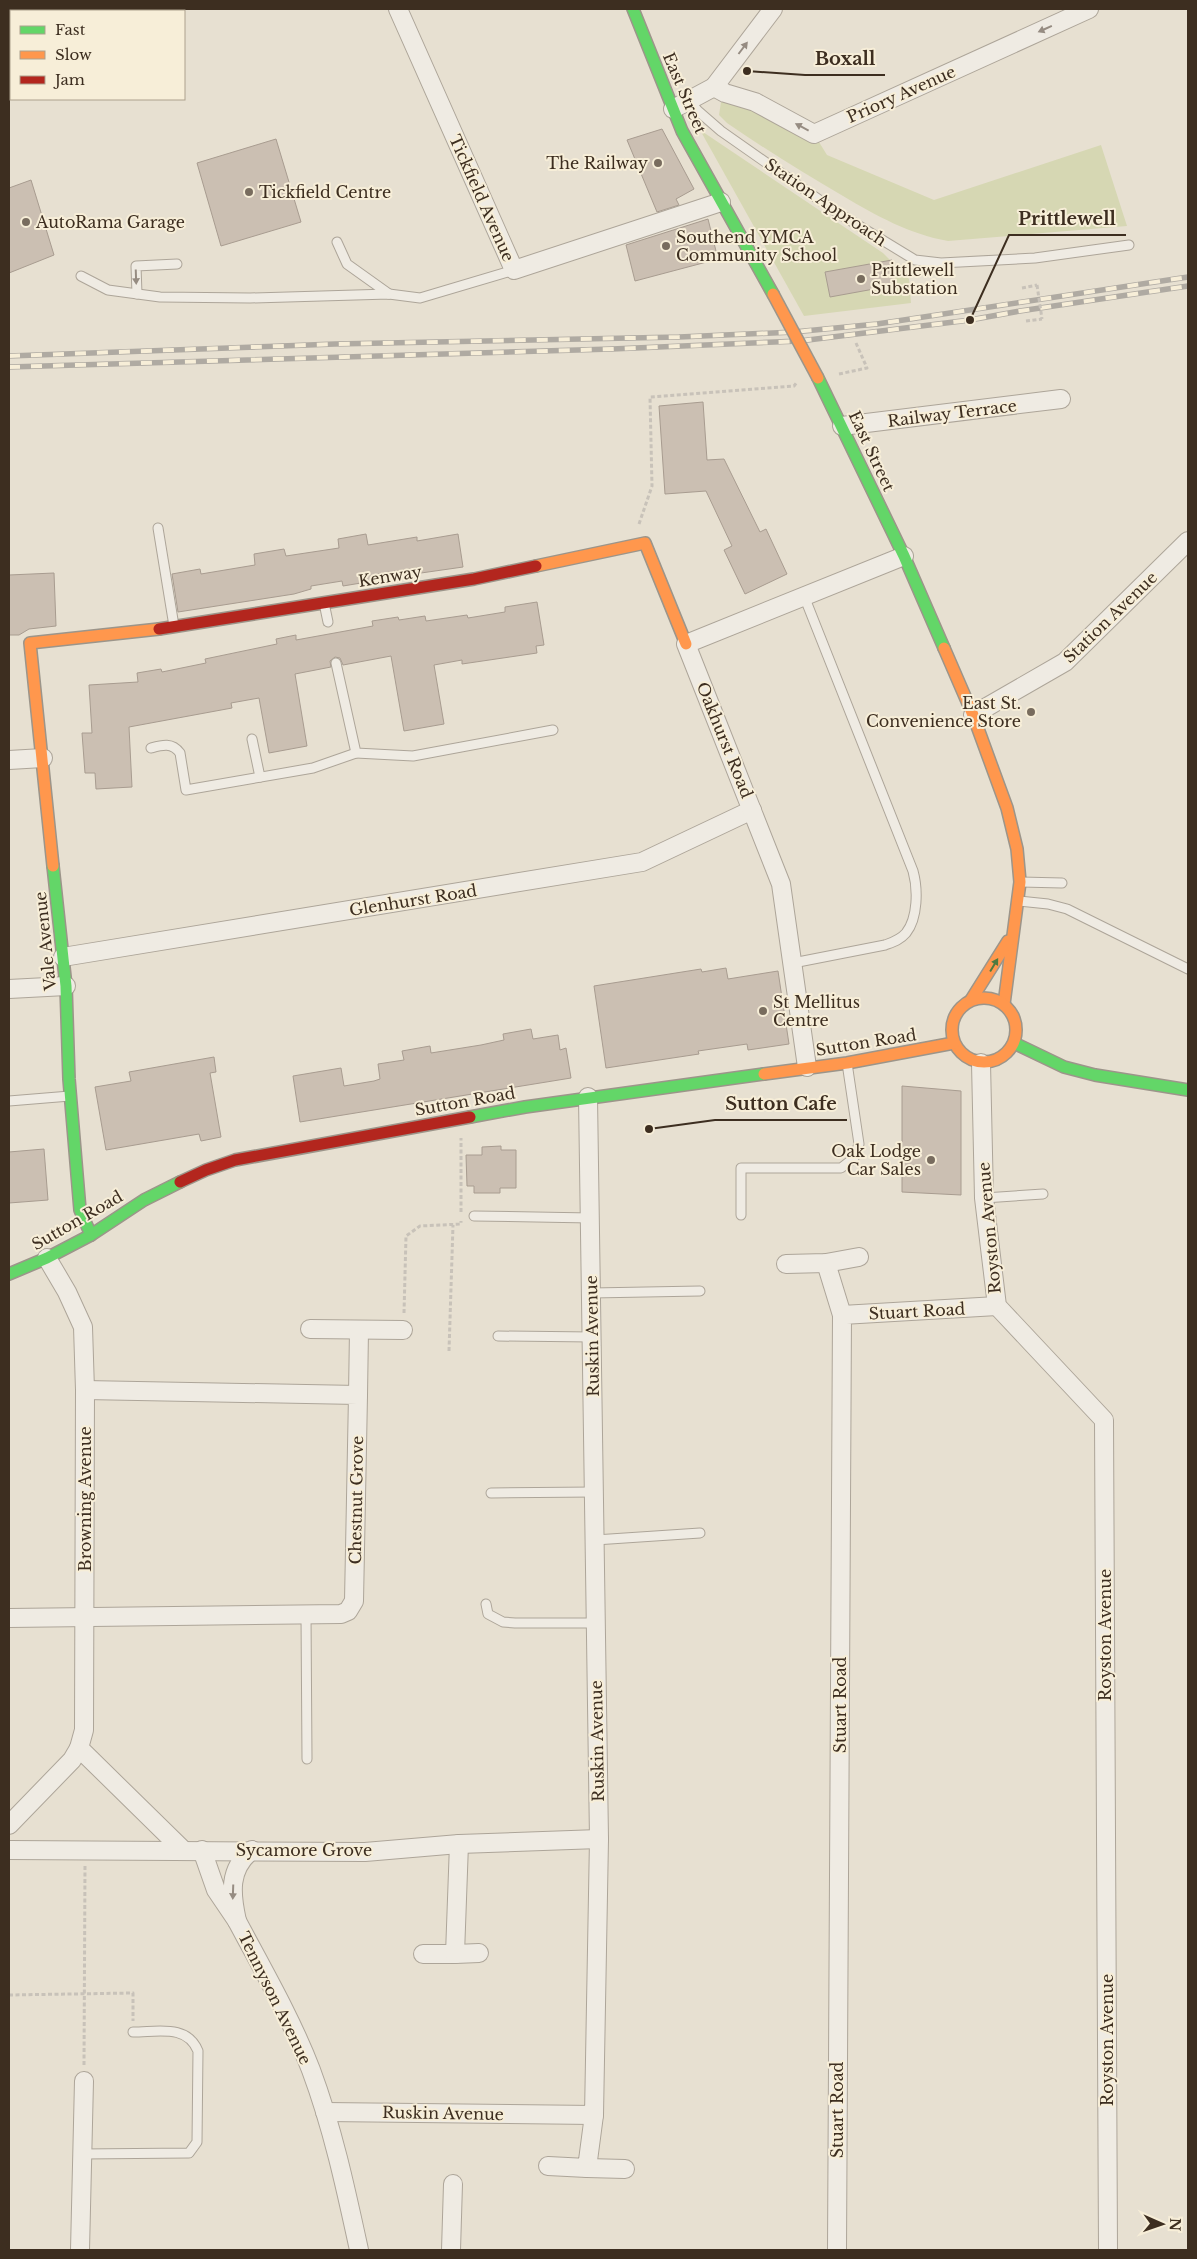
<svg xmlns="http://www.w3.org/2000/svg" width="1197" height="2259" viewBox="0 0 1197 2259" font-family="'Libre Baskerville',serif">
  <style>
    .green { fill: #d6d7b3 }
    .building { fill: #cbbfb2; stroke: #a89c90 }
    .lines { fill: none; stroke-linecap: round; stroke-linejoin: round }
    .lane-casing { stroke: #ada599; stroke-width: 11 }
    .street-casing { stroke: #ada599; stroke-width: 20 }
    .fast-casing { stroke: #9c958a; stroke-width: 14 }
    .slow-casing { stroke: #9c958a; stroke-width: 14 }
    .jam-casing { stroke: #9c958a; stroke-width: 14 }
    .path { stroke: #c8c2b9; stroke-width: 3; stroke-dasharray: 4 2.5; stroke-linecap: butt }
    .lane { stroke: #efebe3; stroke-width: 9 }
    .street { stroke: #efebe3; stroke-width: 18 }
    .fast { stroke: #63d668; stroke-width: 11 }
    .slow { stroke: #ff974d; stroke-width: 11 }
    .jam { stroke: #b3261e; stroke-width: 11 }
    .rail-casing { stroke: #afaaa2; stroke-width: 5.5 }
    .rail { stroke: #f7eed8; stroke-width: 4; stroke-dasharray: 11; stroke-linecap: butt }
    .slow-bridge-casing { stroke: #9c958a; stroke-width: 14; stroke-linecap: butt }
    .path-bridge { stroke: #c8c2b9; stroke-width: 3; stroke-dasharray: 4 2.5; stroke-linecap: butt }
    .slow-bridge { stroke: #ff974d; stroke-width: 11 }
    .oneway { fill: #968c82 }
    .oneway2 { fill: #4e7a40 }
    .poi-dot { fill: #786c5e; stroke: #f7eed8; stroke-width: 2 }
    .labels { text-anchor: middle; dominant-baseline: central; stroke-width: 4; stroke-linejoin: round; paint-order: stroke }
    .street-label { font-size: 16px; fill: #3d2e20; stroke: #f7eed8 }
    .poi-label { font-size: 16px; fill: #3d2e20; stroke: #f7eed8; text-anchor: start }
    .leader { fill: none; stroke: #3d2e20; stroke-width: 2 }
    .callout-dot { fill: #3d2e20; stroke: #f7eed8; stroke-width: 2 }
    .callout-label { font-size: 18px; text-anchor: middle; font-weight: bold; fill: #3d2e20; stroke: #f7eed8; stroke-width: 4; stroke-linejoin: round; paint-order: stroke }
  </style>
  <rect width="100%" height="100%" fill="#e7e0d1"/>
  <g class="green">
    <path d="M729,100l85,34 13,21 107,45 167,-55 26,81 -179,15c-39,-7 -71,-25 -105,-45 -40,-23 -78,-47 -116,-73l-8,-8 2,-13z"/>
    <polygon points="700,130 883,253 909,279 911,303 804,316"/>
  </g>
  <g class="building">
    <polygon points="662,129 694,189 676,199 679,205 657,212 627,140"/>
    <polygon points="276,139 301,222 221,246 197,163"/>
    <polygon points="31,180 54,255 9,273 9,188"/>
    <polygon points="708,219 718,259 635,281 626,245"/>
    <polygon points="892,260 896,285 830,297 825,272"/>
    <polygon points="703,402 707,460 724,459 760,532 766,529 787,574 745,594 724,550 732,546 706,491 665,494 659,406"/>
    <polygon points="366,534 368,545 417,537 417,541 458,534 463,567 421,573 421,567 378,574 379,580 343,586 342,581 311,586 311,589 294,594 178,612 172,574 200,569 201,574 255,565 254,554 284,549 286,556 339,548 338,539"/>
    <polygon points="54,573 56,626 29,629 19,635 9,635 9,575"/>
    <polygon points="537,602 544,645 536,646 537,653 462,664 462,660 434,665 444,724 404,731 391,656 343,665 340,658 335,657 330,661 331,667 295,674 307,746 269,753 259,698 231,703 232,708 129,727 132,787 96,789 95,773 85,773 82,733 92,733 89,685 138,682 137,673 161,669 162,672 206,663 205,659 277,644 276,639 296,635 296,640 373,626 372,621 398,617 399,620 425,616 426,621 467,615 468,618 505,612 505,607"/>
    <polygon points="726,968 728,979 778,971 789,1044 748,1050 747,1044 698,1051 699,1054 606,1068 594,986 701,969 702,972"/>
    <polygon points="531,1029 533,1039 558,1035 560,1050 566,1048 571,1078 300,1122 293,1076 341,1068 344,1086 374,1081 380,1079 378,1064 404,1060 402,1051 430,1046 431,1053 481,1045 504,1040 503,1034"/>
    <polygon points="214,1057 216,1072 210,1073 221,1137 201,1141 199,1134 106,1150 95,1087 131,1081 129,1072"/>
    <polygon points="902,1086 961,1091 961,1195 902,1192"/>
    <polygon points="501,1146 501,1150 516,1150 516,1188 500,1188 500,1193 474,1193 474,1186 467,1186 466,1155 482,1155 482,1147"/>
    <polygon points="44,1149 48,1200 9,1203 9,1152"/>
  </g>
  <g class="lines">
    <g class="lane-casing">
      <g id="lane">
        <polyline points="689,100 698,111 721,131 838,213 915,260 941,263 1035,258 1129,245"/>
        <polyline points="337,242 347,264 389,294"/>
        <polyline points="81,276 108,290 160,297 250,298 389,294 420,298 514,270"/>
        <polyline points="137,294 136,266 177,264"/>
        <polyline points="158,528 174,626"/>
        <polyline points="324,603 328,622"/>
        <polyline points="336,663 356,753 413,756 553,730"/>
        <polyline points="252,739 260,777"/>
        <path d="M151,748c11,-3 21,-6 29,5l6,37 127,-22 43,-15"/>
        <polyline points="1021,882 1062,883"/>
        <polyline points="1019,901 1048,904 1067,909 1188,969"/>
        <path d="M793,963l92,-18c8,-3 15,-5 21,-12 12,-15 12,-44 7,-62l-109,-275"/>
        <polyline points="9,1101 70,1096"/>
        <polyline points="984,1198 1043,1194"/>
        <polyline points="741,1215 741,1168 841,1168 854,1158 859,1144 847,1063"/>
        <polyline points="474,1216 591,1218"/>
        <polyline points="592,1293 700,1291"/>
        <polyline points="498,1336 592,1337"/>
        <polyline points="491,1493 594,1492"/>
        <polyline points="595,1540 700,1533"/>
        <polyline points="486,1604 488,1614 503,1622 515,1623 596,1623"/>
        <polyline points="306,1615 307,1759"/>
        <path d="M82,2154l107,-1 8,-11 1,-91c-11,-27 -40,-19 -65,-19"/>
      </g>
    </g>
    <g class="street-casing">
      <g id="street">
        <polyline points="398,9 514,270 721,202"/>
        <polyline points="92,11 100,9"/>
        <polyline points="9,39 11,38"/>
        <polyline points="714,87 725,93 755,102 814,134 1089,9"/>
        <polyline points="673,109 714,87 773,9"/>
        <polyline points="842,426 1061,399"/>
        <polyline points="973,715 1065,662 1188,541"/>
        <polyline points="9,760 43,758"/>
        <polyline points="63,957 642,862 752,810"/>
        <polyline points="9,989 66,986"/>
        <polyline points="981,1063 984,1198 997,1306 1104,1420 1108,2250"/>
        <polyline points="807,1067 781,884 686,644 904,556"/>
        <polyline points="47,1258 67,1292 83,1327 85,1390 84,1730 79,1748 183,1850"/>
        <polyline points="826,1263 842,1315"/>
        <polyline points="786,1264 826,1263 859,1257"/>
        <polyline points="310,1329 403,1330"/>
        <polyline points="358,1395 359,1330"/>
        <polyline points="9,1618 341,1614 348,1611 354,1601 358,1395 85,1390"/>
        <polyline points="9,1825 72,1760 79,1748"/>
        <polyline points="9,1850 365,1852 459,1844 599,1839"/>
        <path d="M202,1850l14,40 21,31c-6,-27 -9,-52 15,-71"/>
        <path d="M237,1921c26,49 54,97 74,149 22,59 35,120 48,180"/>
        <polyline points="423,1954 455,1954 459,1844"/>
        <polyline points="455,1954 479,1953"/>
        <polyline points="325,2112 594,2115 599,1839 588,1097"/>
        <polyline points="548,2166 587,2168 594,2115"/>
        <polyline points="587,2168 625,2169"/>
        <polyline points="80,2250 84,2081"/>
        <polyline points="451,2250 453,2184"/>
        <polyline points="837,2250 842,1315 997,1306"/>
      </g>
    </g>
    <g class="fast-casing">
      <g id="fast">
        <polyline points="633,9 682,131 773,294"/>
        <polyline points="818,378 904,556 944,648"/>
        <polyline points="53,866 66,986 69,1079 80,1210 91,1235"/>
        <polyline points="1014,1043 1064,1067 1095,1075 1188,1090"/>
        <polyline points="470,1117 525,1107 764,1074"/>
        <polyline points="9,1274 47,1258 91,1235 144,1200 180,1182"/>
      </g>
    </g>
    <g class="slow-casing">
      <g id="slow">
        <polyline points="536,566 645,543 686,644"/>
        <polyline points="944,648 973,715 1007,808 1017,849 1020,882 1004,1004"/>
        <polyline points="53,866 30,643 159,629"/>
        <circle cx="984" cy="1030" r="32"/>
        <polyline points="971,1000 1008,941"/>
        <polyline points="764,1074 847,1063 954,1043"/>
      </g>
    </g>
    <g class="jam-casing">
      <g id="jam">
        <polyline points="159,629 474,579 536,566"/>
        <polyline points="180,1182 206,1170 235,1160 470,1117"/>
      </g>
    </g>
    <g class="path">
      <polyline points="1022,288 1037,285"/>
      <polyline points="1026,321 1042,319"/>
      <polyline points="839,374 867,368 856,343"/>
      <polyline points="639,524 652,486 650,397 794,386 797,382"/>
      <polyline points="461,1212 461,1138"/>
      <polyline points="404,1313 406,1236 420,1226 461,1224 461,1221"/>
      <polyline points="449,1351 453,1225"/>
      <polyline points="9,1995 133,1993 133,2021"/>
      <polyline points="84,2065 85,1866"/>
    </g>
    <use href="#lane" class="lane"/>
    <use href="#street" class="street"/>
    <use href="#fast" class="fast"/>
    <use href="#slow" class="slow"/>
    <use href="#jam" class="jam"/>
    <g class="rail-casing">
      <g id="rail">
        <polyline points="9,356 335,344 679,337 794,332 877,324 1188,277"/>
        <polyline points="9,367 612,349 800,341 970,320 1020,311 1188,286"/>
      </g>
    </g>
    <use href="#rail" class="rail"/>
    <g class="slow-bridge-casing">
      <polyline id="slow-bridge" points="773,294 818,378"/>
    </g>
    <polyline class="path-bridge" points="1037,285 1042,319"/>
    <use href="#slow-bridge" class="slow-bridge"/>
  </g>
  <defs><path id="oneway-solid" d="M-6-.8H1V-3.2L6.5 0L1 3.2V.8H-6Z" transform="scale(1.25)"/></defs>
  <g class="oneway">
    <use href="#oneway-solid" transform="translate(1045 29) rotate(156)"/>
    <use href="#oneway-solid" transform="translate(743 48) rotate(-53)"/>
    <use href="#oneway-solid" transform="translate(802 127) rotate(-152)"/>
    <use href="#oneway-solid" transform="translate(136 277) rotate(88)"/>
    <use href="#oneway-solid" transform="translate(233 1892) rotate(92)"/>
  </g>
  <use class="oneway2" href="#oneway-solid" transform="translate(994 965) rotate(-59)"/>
  <g class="poi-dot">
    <circle cx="658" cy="163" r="5"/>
    <circle cx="249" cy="192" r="5"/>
    <circle cx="26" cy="222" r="5"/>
    <circle cx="666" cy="246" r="5"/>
    <circle cx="861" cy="279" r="5"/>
    <circle cx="1031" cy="712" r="5"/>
    <circle cx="763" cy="1011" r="5"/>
    <circle cx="931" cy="1160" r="5"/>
  </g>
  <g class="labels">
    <g class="street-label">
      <text transform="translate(685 93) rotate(67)">East Street</text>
      <text transform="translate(901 94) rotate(-24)">Priory Avenue</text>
      <text transform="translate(482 198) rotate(66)">Tickfield Avenue</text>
      <text transform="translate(826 202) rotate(34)">Station Approach</text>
      <text transform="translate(952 413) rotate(-7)">Railway Terrace</text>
      <text transform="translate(872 451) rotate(65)">East Street</text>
      <text transform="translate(390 576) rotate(-9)">Kenway</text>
      <text transform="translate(1110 617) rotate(-44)">Station Avenue</text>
      <text transform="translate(725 740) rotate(68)">Oakhurst Road</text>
      <text transform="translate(413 900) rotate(-9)">Glenhurst Road</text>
      <text transform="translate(45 941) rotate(-96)">Vale Avenue</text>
      <text transform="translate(866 1042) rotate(-9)">Sutton Road</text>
      <text transform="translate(465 1101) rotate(-10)">Sutton Road</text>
      <text transform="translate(77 1220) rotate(-30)">Sutton Road</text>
      <text transform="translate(989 1228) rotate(-95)">Royston Avenue</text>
      <text transform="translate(917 1311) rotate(-3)">Stuart Road</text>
      <text transform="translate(592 1336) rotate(-91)">Ruskin Avenue</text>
      <text transform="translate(85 1499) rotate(-90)">Browning Avenue</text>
      <text transform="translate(356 1500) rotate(-89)">Chestnut Grove</text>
      <text transform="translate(1105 1635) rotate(-90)">Royston Avenue</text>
      <text transform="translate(840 1705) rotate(-90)">Stuart Road</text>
      <text transform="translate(597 1741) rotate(-91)">Ruskin Avenue</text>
      <text x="304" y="1850">Sycamore Grove</text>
      <text transform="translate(275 1998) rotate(64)">Tennyson Avenue</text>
      <text transform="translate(1107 2040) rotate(-90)">Royston Avenue</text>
      <text transform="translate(837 2110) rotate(-90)">Stuart Road</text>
      <text transform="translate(443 2113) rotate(1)">Ruskin Avenue</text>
    </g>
    <g class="poi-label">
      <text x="648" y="163" text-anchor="end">The Railway</text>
      <text x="259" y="192">Tickfield Centre</text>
      <text x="36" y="222">AutoRama Garage</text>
      <text x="676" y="237">Southend YMCA<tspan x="676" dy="18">Community School</tspan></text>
      <text x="871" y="270">Prittlewell<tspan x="871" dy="18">Substation</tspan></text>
      <text x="1021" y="703" text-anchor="end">East St.<tspan x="1021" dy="18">Convenience Store</tspan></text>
      <text x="773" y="1002">St Mellitus<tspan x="773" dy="18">Centre</tspan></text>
      <text x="921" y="1151" text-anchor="end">Oak Lodge<tspan x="921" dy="18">Car Sales</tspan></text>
    </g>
  </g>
  <path class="leader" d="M747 71L805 75H885M970 320L1009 235H1126M649 1129L715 1120H847"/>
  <g class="callout-dot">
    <circle cx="747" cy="71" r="5"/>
    <circle cx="970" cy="320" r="5"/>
    <circle cx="649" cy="1129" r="5"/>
  </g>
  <g class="callout-label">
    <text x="845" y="65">Boxall</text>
    <text x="1067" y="225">Prittlewell</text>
    <text x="781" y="1110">Sutton Cafe</text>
  </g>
  <rect width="1197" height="2259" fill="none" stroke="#3d2e20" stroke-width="20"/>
  <rect x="10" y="10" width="175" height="90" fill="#f7eed8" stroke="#ada18e"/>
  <rect x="20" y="26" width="25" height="8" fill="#63d668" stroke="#ada18e"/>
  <text x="55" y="35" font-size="15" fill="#3d2e20">Fast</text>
  <rect x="20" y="51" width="25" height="8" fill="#ff974d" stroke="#ada18e"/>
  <text x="55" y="60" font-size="15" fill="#3d2e20">Slow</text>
  <rect x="20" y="76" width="25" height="8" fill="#b3261e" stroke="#ada18e"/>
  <text x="55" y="85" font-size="15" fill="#3d2e20">Jam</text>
  <g transform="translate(1162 2224) rotate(92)" stroke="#f7eed8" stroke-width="4" paint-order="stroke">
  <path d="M0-4L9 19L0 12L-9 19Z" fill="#3d2e20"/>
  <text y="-8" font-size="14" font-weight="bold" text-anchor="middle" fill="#3d2e20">N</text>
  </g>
</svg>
